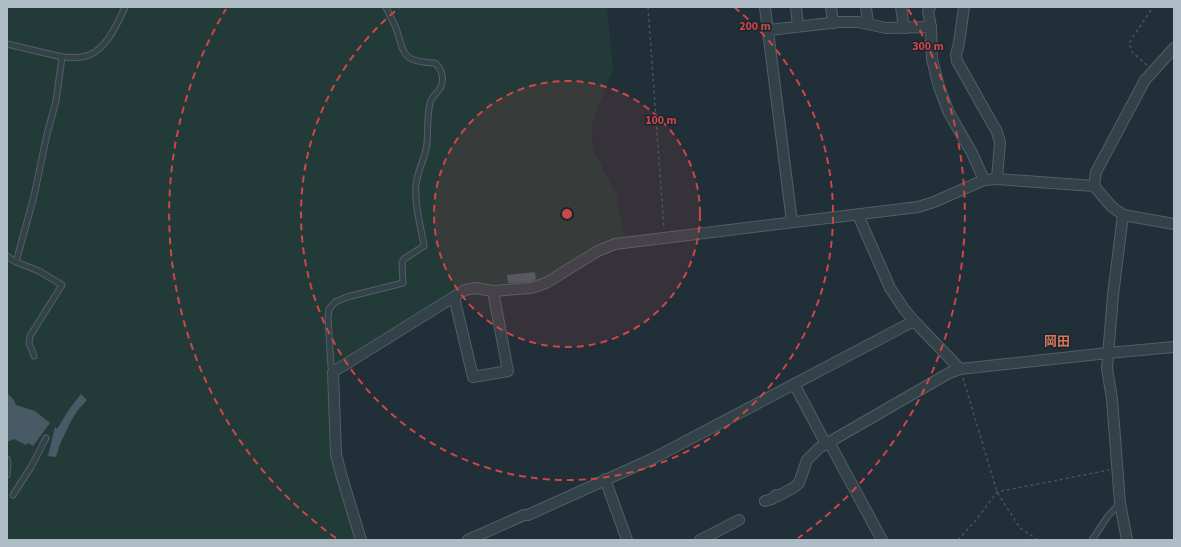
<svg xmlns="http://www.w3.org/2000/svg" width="1181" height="547" viewBox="0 0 1181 547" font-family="'Source Sans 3','Noto Sans JP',sans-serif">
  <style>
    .green { fill: #233b38 }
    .building { fill: #485a65 }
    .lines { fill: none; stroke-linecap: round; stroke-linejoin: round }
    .lane-casing { stroke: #515f66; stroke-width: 7 }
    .street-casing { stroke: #515f66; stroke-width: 12 }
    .path { stroke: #415856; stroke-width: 1.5; stroke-dasharray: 3 3; stroke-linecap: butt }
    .lane { stroke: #334149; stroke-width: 5 }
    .street { stroke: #334149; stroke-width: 10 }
    .ring { fill: none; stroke: #ce4647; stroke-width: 2; stroke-dasharray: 7 5 }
    .labels { text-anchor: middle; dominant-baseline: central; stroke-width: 3; stroke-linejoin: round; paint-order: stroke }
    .quarter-label { font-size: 13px; font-weight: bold; fill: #d67558; stroke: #19262d }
    .centre { fill: #ce4647; stroke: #19262d; stroke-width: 2 }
    .ring-label { font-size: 12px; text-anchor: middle; font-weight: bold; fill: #ce4647; stroke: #19262d; stroke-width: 3; stroke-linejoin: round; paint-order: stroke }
  </style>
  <rect width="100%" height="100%" fill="#202f38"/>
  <polygon class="green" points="7,7 607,7 613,69 593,120 591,136 593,149 618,198 617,201 625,238 561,275 526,286 476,284 337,365 334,365 332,362 331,349 327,349 332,461 357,540 7,540"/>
  <g class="building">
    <polygon points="535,272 536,279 530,282 508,283 507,275"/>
    <polygon points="7,393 14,400 16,405 35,411 50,423 33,446 28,443 26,445 14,439 7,442"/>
    <polygon points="81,394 87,400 78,410 71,421 60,444 56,457 48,456 55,427 57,429 70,408"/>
  </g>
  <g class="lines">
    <g class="lane-casing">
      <g id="lane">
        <polyline points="7,44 62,57 56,101 47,134 34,196 16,262 39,271 62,285 30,336 29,343 34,356"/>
        <path d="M62,57c6,0 13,1 19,0 23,-2 36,-32 44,-50"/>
        <polyline points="7,256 11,259 16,262"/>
        <path d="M333,372l-2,-5 -3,-49 1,-9 6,-7 12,-5 56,-14 -1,-21 2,-3 20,-13c-3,-19 -10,-42 -8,-61 1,-14 10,-28 11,-42 1,-13 0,-27 3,-40 1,-5 6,-9 9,-13 6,-9 4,-20 -4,-27 -33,-2 -30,-7 -39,-35 -3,-7 -7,-14 -10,-21"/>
        <polyline points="7,459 8,464 7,475"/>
        <polyline points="13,495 31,467 46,438"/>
        <polyline points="1092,540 1108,516 1120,503"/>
      </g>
    </g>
    <g class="street-casing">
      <g id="street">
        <polyline points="765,7 792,222"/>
        <polyline points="796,7 798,26"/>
        <polyline points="831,7 833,23"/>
        <polyline points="866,7 868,24"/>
        <polyline points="901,7 904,28"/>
        <polyline points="930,7 928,11 931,27 932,59 939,87 949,113 972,153 984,180"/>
        <polyline points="964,7 959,43 956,55 957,61 997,132 1000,142 997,179"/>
        <polyline points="769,30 839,22 858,22 886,28 931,27"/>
        <polyline points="1094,186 1096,172 1145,80 1174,48"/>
        <polyline points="858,215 890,288 904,309 914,321 960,369"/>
        <polyline points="1123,215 1113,295 1107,368 1112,399 1120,503 1127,540"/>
        <polyline points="454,297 473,377 508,371 493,291"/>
        <polyline points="794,384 826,444"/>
        <polyline points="829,442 882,540"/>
        <polyline points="605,479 627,540"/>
        <polyline points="765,501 772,499 776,495 778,496 793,488 799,483 807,460 819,448 949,373 960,369 1108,353 1174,347"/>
        <polyline points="361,540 341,474 336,454 333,372 465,290 475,288 493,291 531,288 546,283 598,251 615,244 918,207 934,202 984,180 997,179 1094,186 1111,206 1123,215 1174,224"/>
        <polyline points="468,540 524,515 528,515 654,458 914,321"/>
        <polyline points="700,540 739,520"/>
      </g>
    </g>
    <g class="path">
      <polyline points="648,7 664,229"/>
      <polyline points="1147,65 1132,52 1129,43 1153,7"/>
      <polyline points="963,378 997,492 1020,528 1038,540"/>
      <polyline points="958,540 976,520 997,492 1109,470"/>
    </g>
    <use href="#lane" class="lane"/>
    <use href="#street" class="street"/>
  </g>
  <circle cx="567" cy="214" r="133" fill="#ce4647" fill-opacity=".12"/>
  <g class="ring">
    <circle cx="567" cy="214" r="133"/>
    <path d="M734 7A266 266 0 1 1 400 7"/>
    <path d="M336 538A398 398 0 0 1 226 9M908 9A398 398 0 0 1 798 538"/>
  </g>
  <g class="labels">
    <g class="quarter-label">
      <text x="1057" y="342">岡田</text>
    </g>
  </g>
  <circle cx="567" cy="214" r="6" class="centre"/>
  <g class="ring-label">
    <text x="755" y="30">200 m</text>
    <text x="928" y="50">300 m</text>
    <text x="661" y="124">100 m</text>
  </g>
  <rect width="1181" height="547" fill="none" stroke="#aebcc5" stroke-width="16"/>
</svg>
